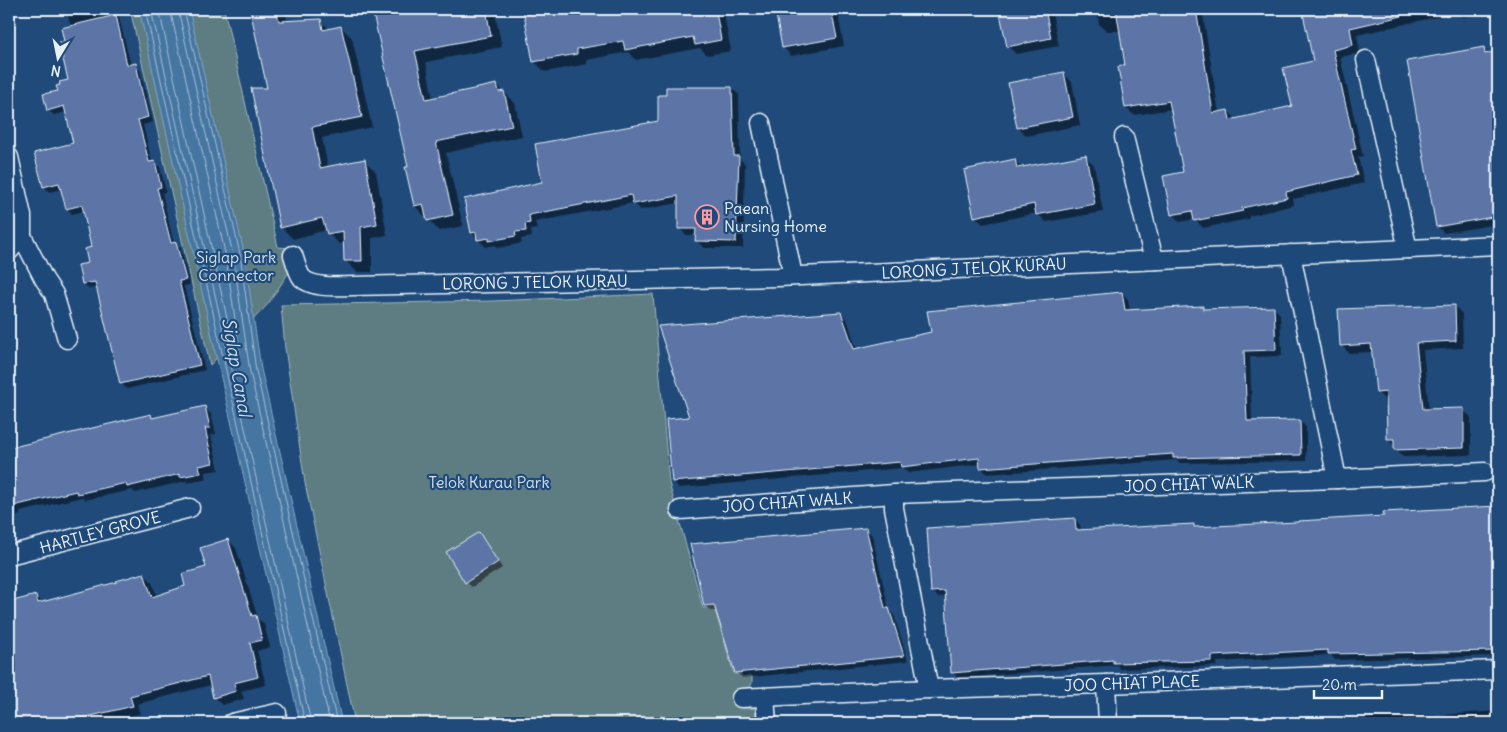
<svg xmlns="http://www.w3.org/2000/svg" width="1507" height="732" viewBox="0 0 1507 732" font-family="Delius,sans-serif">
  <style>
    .green { fill: #5d7d82; stroke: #a2b7bd }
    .water { fill: #4575a1; stroke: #86a7c4 }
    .shadow { fill: #0007 }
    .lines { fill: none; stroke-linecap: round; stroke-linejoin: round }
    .shore { stroke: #a7bfd5; stroke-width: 1 }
    .building { fill: #5b75a6; stroke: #e8f1f8 }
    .minor-casing { stroke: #e8f1f8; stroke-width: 21 }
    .minor { stroke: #1f4a7a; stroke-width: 18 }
    .labels { text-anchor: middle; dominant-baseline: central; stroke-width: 4.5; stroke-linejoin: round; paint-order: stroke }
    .poi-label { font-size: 16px; fill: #e8f1f8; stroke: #1f4a7a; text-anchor: start }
    .park-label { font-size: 16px; fill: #d3e0e6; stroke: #1f4a7a }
    .street-label { font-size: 16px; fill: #e8f1f8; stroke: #1f4a7a }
    .water-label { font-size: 18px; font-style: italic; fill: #d0deeb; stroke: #1f4a7a }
  </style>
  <rect width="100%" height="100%" fill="#1f4a7a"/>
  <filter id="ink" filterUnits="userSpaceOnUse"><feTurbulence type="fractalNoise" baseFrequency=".02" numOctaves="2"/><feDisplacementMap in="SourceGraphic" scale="10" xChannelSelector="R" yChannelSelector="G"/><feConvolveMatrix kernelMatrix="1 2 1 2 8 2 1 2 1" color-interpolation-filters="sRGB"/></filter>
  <g filter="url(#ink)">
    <g class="green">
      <polygon points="130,9 224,9 278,247 289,248 293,266 268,304 210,365"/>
      <polygon points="653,294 669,483 703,608 714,607 734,674 741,674 741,677 752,676 752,683 750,687 742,689 743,708 755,708 757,723 355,723 305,483 285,348 281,305 493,301"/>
    </g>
    <polygon class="water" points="139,9 189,9 244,253 261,369 342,723 300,723 220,373"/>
    <g class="shadow">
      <polygon points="66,9 117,9 131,66 135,65 140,70 153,122 143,125 152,162 154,162 160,167 166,192 162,193 174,244 176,243 181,249 190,285 184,286 205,370 127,389 122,384 98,287 89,289 84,284 79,266 90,264 93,248 84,211 72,214 67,208 62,189 49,192 44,186 75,144 67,112 54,115 48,110 59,92 70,81 71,27"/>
      <polygon points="251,9 285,9 287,22 321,21 330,30 341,27 352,38 372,127 322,138 328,168 365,161 376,172 387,235 372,238 372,272 357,272 346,261 345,243 339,244 328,233 327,230 293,239 282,228 269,89"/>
      <polygon points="373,9 494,9 502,47 426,62 433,99 497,85 515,103 522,136 446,153 463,226 439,231 415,206 407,168 409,168"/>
      <polygon points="524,9 723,9 731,51 707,55 700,48 636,60 629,52 586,60 587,64 545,72 534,61"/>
      <polygon points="776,9 837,9 844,46 791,56 783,47"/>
      <polygon points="1000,9 1051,9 1059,46 1016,54 1008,46"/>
      <polygon points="1097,9 1202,9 1219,113 1228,111 1236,119 1293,106 1314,62 1303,9 1498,9 1463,17 1458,12 1357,35 1360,53 1340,57 1363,156 1358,157 1364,183 1293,199 1294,205 1249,216 1249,219 1203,228 1195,219 1180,222 1172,214 1185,173 1172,109 1134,115 1126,108 1127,66 1121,31 1107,31 1099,24"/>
      <polygon points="1484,49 1489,54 1498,52 1498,224 1444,233 1437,226"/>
      <polygon points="1063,73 1072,82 1080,125 1027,136 1018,128"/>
      <polygon points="732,88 739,95 740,159 745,164 743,248 704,248 697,241 697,235 686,235 679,228 679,203 641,210 634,203 535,222 537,229 531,230 532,237 521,239 522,243 498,248 495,245 486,247 472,233 543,183 659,122"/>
      <polygon points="1086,157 1094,165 1103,212 1046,222 1037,213 983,224 975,216 1015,161 1023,168"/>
      <polygon points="1122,293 1128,299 1130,311 1202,307 1205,310 1274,308 1280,314 1282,356 1250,357 1252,422 1300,421 1306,427 1306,461 1180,463 1177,460 987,474 981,467 981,464 908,473 903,468 679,488 673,482 691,418 841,313 847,319 857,350"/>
      <polygon points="1455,306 1462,314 1463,348 1423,350 1429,410 1463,410 1471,417 1471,455 1403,457 1388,439 1388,400 1385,400 1377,392 1373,352 1349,353 1341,345"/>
      <polygon points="204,408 211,414 216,434 211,435 219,470 205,472 207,479 188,483 186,481 135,493 132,490 85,500 82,497 20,512 20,515 9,518 9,449 150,416 154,419"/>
      <polygon points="1498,507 1498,656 1335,660 1331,655 1217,662 1217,666 1120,669 1117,665 958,678 953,672 946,596 938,597 932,591 1075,519 1080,525 1081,531 1193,525 1197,528 1385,517 1385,513"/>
      <polygon points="866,530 872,535 889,610 894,615 908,661 742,678 736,672 717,611 711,611 705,606"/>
      <polygon points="478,534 484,539 502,568 472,587 466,582"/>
      <polygon points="228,540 236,548 258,619 264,624 270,647 257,651 266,685 241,691 244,699 222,705 214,697 211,685 137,704 140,714 100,723 9,723 9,603 36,596 43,603 118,583 144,574 152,582 157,597 187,587 208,567"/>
      <polygon points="1498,711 1498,723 1282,723 1425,715 1427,716"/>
    </g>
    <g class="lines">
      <g class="shore">
        <polyline points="145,9 305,723"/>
        <polyline points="151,9 311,723"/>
        <polyline points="159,9 235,355 238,357 240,354 226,257 170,9"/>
        <polyline points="178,9 233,255 250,372 330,723"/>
        <polyline points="184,9 240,254 256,371 337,723"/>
      </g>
    </g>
    <g class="building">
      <polygon points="250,9 276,9 279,21 321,19 323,30 341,26 362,117 312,127 320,168 365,159 377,224 361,227 362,261 344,261 343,231 327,234 322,218 280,228 251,88 267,88"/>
      <polygon points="373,9 486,9 491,36 415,51 426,99 497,84 499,92 504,91 512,126 436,142 453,215 427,221 423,204 414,206 405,167 408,167 374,18"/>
      <polygon points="523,9 705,9 706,13 716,11 721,40 695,45 693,37 625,50 623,41 577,49 577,54 533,62"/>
      <polygon points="775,9 831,9 837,38 782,48"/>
      <polygon points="999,9 1045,9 1051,38 1007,47"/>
      <polygon points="1116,9 1196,9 1213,113 1228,110 1230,120 1292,106 1283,68 1313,61 1302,9 1401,9 1402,16 1350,28 1353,45 1333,50 1356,149 1351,150 1357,175 1286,192 1287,198 1242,208 1243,211 1194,221 1192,211 1171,215 1163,176 1183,172 1169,101 1125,108 1118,67 1125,65"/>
      <polygon points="116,15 127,65 136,63 141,88 148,117 138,120 149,162 155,161 161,187 157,188 171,243 176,242 186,280 179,281 200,365 120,384 95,282 82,284 78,265 88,263 85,249 91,247 82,205 66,209 59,183 43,187 34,153 73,143 64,106 47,111 43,94 58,91 56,86 60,85 59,82 68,80 59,42 64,41 61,28"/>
      <polygon points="1484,47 1485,54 1498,51 1498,216 1436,227 1407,61"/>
      <polygon points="1064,72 1073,117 1017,128 1008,83"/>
      <polygon points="666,87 732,87 734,156 739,156 736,242 695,241 696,229 678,229 678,196 633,204 631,195 529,215 530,223 525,224 526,231 515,232 516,236 489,241 489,238 477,240 476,232 471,233 464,199 542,182 535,144 658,121 658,95 666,95"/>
      <polygon points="1086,155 1095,204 1036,215 1034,204 974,217 964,170 1015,159 1017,168"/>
      <polygon points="1122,292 1125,310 1203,306 1203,309 1274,307 1276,350 1244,351 1247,421 1300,420 1301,455 1173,458 1173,454 980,468 979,458 901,467 900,462 672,482 666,419 689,417 658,326 841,312 854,349 931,332 927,311"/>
      <polygon points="1455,305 1456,341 1416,343 1423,409 1464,408 1464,448 1394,450 1394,439 1387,439 1386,392 1376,393 1371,344 1340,346 1338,309"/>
      <polygon points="205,406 210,428 205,428 213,463 199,466 201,473 180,477 180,474 127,487 126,483 77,494 76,491 9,507 9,448 151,414 152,418"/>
      <polygon points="1498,506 1498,651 1328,654 1328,650 1212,656 1212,661 1113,663 1113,660 951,673 945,591 931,592 927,528 1075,518 1076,530 1194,524 1194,527 1298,522 1298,521 1384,516 1383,512"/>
      <polygon points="866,528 885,608 889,608 904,656 735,673 714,605 704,606 690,544"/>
      <polygon points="479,532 498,562 465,583 446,552"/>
      <polygon points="228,539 252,616 256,615 262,640 250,643 258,677 234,683 236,691 213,698 208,676 130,696 133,706 74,720 75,723 9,723 9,602 36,595 38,603 117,582 116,581 144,573 152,597 185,586 182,574 206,567 200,548"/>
    </g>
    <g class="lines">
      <g class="minor-casing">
        <g id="minor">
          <polyline points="1366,60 1406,241 1409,249"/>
          <polyline points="761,123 793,276"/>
          <polyline points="1124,137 1152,252 1156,260"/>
          <polyline points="9,157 22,216 22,236 9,251"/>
          <polyline points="22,236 44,279 54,294 67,339"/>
          <polyline points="1291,254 1337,479"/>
          <path d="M293,255c2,6 5,18 9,23 12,11 37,8 51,8l425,-9 720,-32"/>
          <polyline points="894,494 894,508 929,689"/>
          <polyline points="680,510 894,494 1337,479 1485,472"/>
          <polyline points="9,555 190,508"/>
          <polyline points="1106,684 1108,723"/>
          <polyline points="765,697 767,723"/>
          <polyline points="741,698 929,689 1106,684 1498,670"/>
          <polyline points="232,723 277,713"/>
        </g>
      </g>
      <use href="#minor" class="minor"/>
    </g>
  </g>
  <defs>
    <g id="building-ring" transform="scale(1.25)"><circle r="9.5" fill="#1f4a7a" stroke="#ff9aa2" stroke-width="1.5"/><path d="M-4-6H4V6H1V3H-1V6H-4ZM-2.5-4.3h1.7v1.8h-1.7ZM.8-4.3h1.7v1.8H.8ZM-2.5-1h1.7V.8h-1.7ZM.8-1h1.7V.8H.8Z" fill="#ff9aa2"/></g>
  </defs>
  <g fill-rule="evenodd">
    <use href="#building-ring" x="707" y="217"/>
  </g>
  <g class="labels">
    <g class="poi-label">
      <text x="724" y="208">Paean<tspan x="724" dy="18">Nursing Home</tspan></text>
    </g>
    <g class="park-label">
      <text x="236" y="257">Siglap Park<tspan x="236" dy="18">Connector</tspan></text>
      <text x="489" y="482">Telok Kurau Park</text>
    </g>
    <g class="street-label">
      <text transform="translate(974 268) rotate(-3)">LORONG J TELOK KURAU</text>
      <text transform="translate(535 282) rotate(-1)">LORONG J TELOK KURAU</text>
      <text transform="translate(1189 484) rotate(-2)">JOO CHIAT WALK</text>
      <text transform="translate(787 502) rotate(-4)">JOO CHIAT WALK</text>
      <text transform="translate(100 532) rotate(-15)">HARTLEY GROVE</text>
      <text transform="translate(1132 683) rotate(-2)">JOO CHIAT PLACE</text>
    </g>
    <g class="water-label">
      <text transform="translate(237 367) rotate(80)">Siglap Canal</text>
    </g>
  </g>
  <rect width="1507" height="732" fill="none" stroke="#1f4a7a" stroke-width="30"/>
  <rect x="15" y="15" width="1477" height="702" fill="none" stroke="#e8f1f8" stroke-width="2" filter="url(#ink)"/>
  <g transform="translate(58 58) rotate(190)" stroke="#1f4a7a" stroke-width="4" paint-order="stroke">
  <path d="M0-4L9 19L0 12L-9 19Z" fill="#e8f1f8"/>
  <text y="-8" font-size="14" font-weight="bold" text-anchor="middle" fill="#e8f1f8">N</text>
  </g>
  <path d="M1314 690v8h68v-8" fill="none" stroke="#e8f1f8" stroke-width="2.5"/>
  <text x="1322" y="690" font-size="15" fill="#e8f1f8" stroke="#1f4a7a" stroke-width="4" paint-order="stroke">20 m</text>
</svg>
